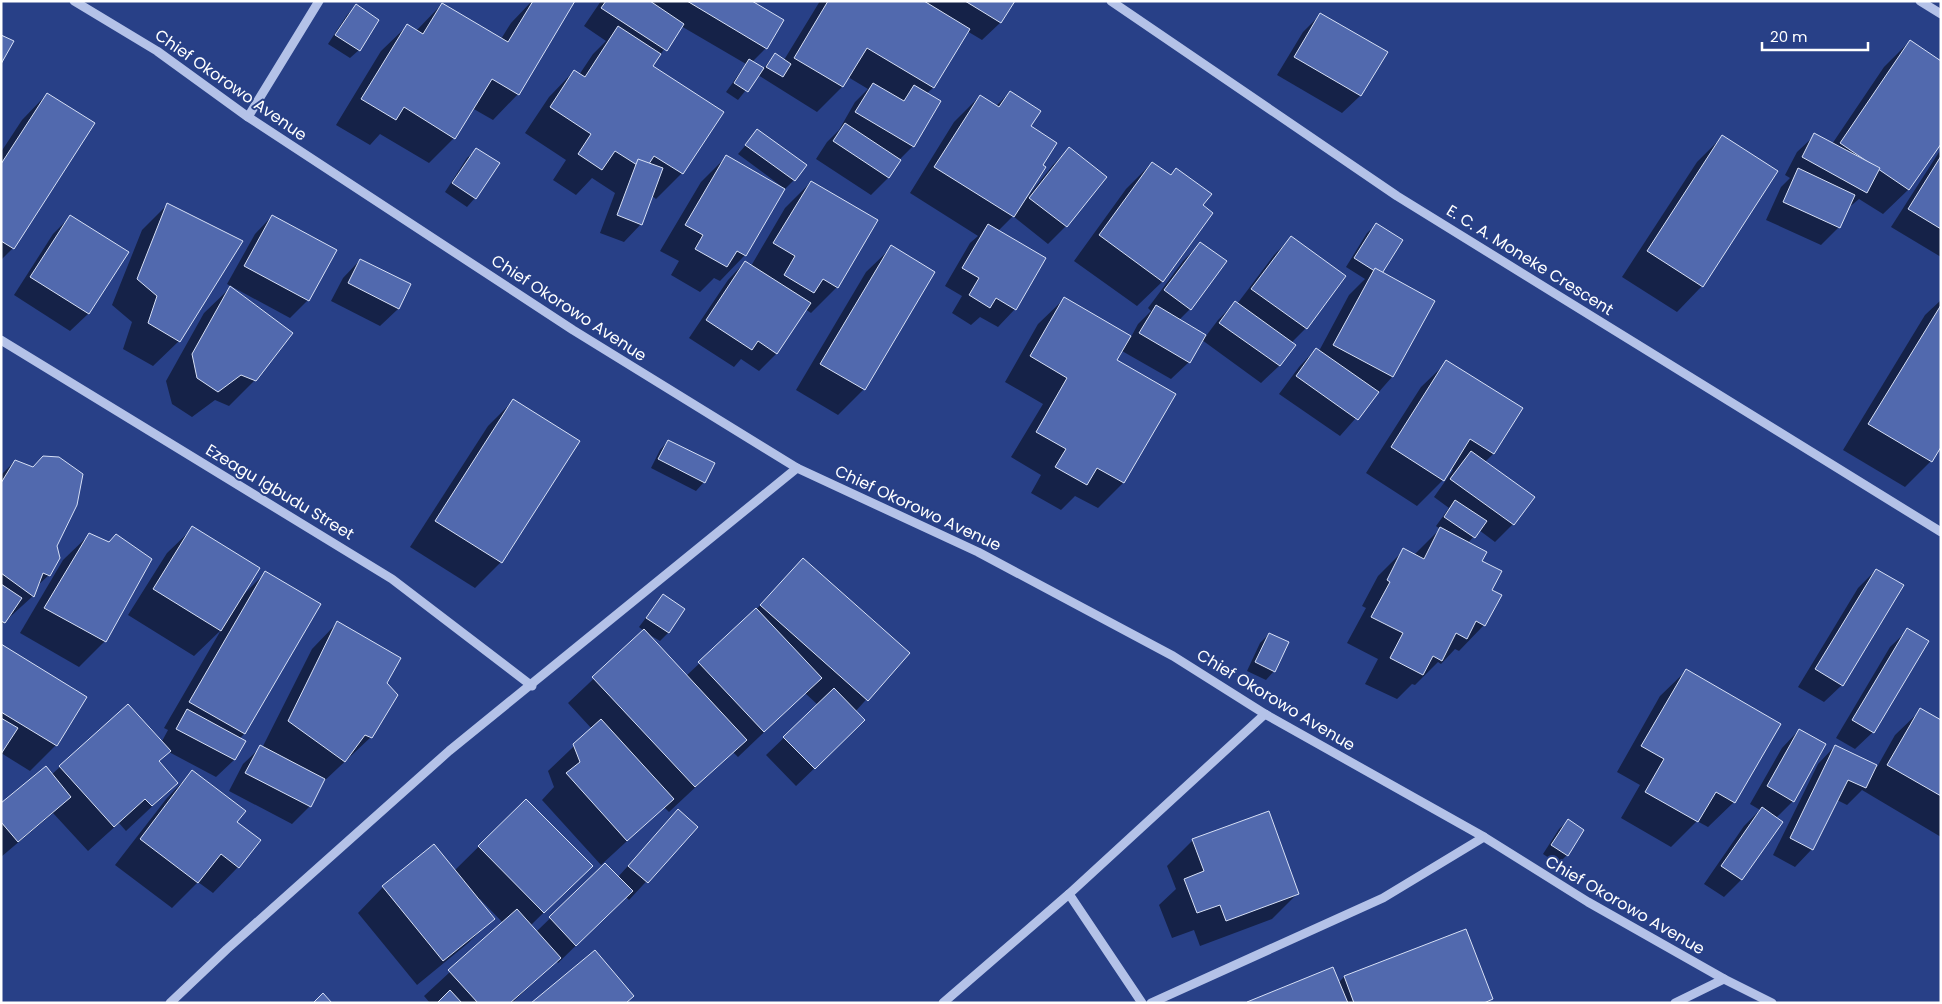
<svg xmlns="http://www.w3.org/2000/svg" width="1942" height="1004" viewBox="0 0 1942 1004" font-family="Poppins,sans-serif">
  <style>
    .shadow { fill: #0007 }
    .building { fill: #5169ae; stroke: #d7e0f6 }
    .lines { fill: none; stroke-linecap: round; stroke-linejoin: round }
    .minor { stroke: #b4c2e8; stroke-width: 9 }
    .labels { text-anchor: middle; dominant-baseline: central; stroke-width: 4; stroke-linejoin: round; paint-order: stroke }
    .street-label { font-size: 16px; fill: #fff; stroke: #284087 }
  </style>
  <rect width="100%" height="100%" fill="#284087"/>
  <g class="shadow">
    <polygon points="532,1 574,1 518,94 493,120 472,108 454,138 429,163 380,134 370,145 336,125 381,51 407,26 416,31 442,4 501,39 511,23"/>
    <polygon points="601,1 750,1 766,48 752,62 763,69 775,54 784,60 820,1 1013,1 1000,23 982,40 967,31 933,88 926,94 913,146 899,160 888,178 871,195 816,159 827,142 839,130 855,102 868,89 848,77 842,87 817,112 758,75 738,100 726,92 746,64 681,26 652,66 722,112 682,173 656,199 652,196 641,224 624,242 600,233 615,193 592,178 576,195 553,180 566,160 525,133 549,97 574,71 579,75 593,54 606,41 584,26"/>
    <polygon points="356,6 359,50 350,58 328,44 347,15"/>
    <polygon points="1321,14 1386,52 1360,96 1342,113 1277,75 1303,32"/>
    <polygon points="1910,41 1909,189 1883,214 1859,199 1847,209 1839,227 1821,245 1766,220 1781,187 1790,178 1785,175 1797,152 1815,135 1832,144 1884,67"/>
    <polygon points="1010,92 1029,127 1024,199 1025,200 1052,166 1070,148 1105,177 1066,226 1048,244 1013,216 998,231 1015,309 998,327 980,317 971,325 952,313 962,296 945,286 970,243 978,236 910,193 954,122 980,96 996,106"/>
    <polygon points="47,94 13,248 1,260 1,152 22,120"/>
    <polygon points="758,131 794,180 785,189 738,154"/>
    <polygon points="1722,137 1702,286 1677,312 1622,277 1697,162"/>
    <polygon points="1941,149 1941,257 1891,227"/>
    <polygon points="476,150 475,198 467,207 445,192 467,158"/>
    <polygon points="726,157 745,255 720,281 714,278 700,292 671,275 679,261 660,251 701,182"/>
    <polygon points="1152,163 1170,176 1176,170 1163,281 1137,306 1074,261 1126,189"/>
    <polygon points="811,182 837,287 811,313 805,309 776,354 759,371 741,359 734,367 689,338 728,280 745,262 751,266 785,208"/>
    <polygon points="168,204 179,341 153,366 123,349 132,322 112,305 142,230"/>
    <polygon points="272,216 335,251 308,300 290,318 227,284 255,234"/>
    <polygon points="70,217 127,253 88,314 70,331 14,295 53,234"/>
    <polygon points="1376,225 1380,273 1433,301 1392,377 1340,436 1279,394 1299,367 1316,349 1319,351 1349,295 1365,279 1346,267 1367,233"/>
    <polygon points="1292,237 1344,276 1306,328 1291,343 1294,345 1279,366 1261,383 1202,340 1189,362 1171,379 1122,351 1116,361 1175,394 1123,483 1098,508 1075,496 1061,510 1031,493 1041,475 1011,457 1043,404 1005,382 1038,324 1064,299 1131,337 1138,324 1151,311 1148,308 1183,261 1201,243 1190,309 1179,320 1206,336 1218,320 1235,303 1237,304 1274,255"/>
    <polygon points="892,247 934,272 864,389 838,415 796,390 866,272"/>
    <polygon points="360,260 410,285 398,309 380,326 331,301 343,278"/>
    <polygon points="230,288 255,380 229,406 215,400 192,417 172,404 166,381 204,313"/>
    <polygon points="1941,300 1941,445 1931,461 1905,487 1843,450 1925,315"/>
    <polygon points="1447,362 1521,408 1493,454 1485,462 1533,497 1513,524 1495,542 1479,530 1468,543 1481,561 1490,591 1484,625 1459,651 1455,649 1441,664 1438,662 1415,685 1412,684 1397,699 1365,684 1378,659 1347,643 1366,608 1362,606 1378,576 1404,550 1414,555 1440,529 1436,526 1449,508 1434,497 1453,470 1450,468 1443,480 1417,506 1366,473 1421,387"/>
    <polygon points="513,401 578,441 501,562 475,588 410,547 488,426"/>
    <polygon points="668,441 704,482 696,491 651,468 660,450"/>
    <polygon points="15,461 56,546 49,575 36,587 33,596 1,625 1,475"/>
    <polygon points="193,528 243,595 265,573 244,734 239,739 244,742 234,760 216,777 169,752 158,762 177,783 126,831 119,823 88,851 53,813 1,857 1,805 51,775 60,767 161,743 168,730 164,728 221,630 194,656 128,615 167,553"/>
    <polygon points="89,535 150,559 105,641 79,667 20,633 63,560"/>
    <polygon points="803,560 908,653 855,712 846,738 796,786 766,755 818,705 805,693 738,757 733,752 669,812 664,807 601,865 542,800 554,787 548,771 592,729 568,703 644,631 639,627 663,595 668,633 660,641 646,633 686,676 752,614"/>
    <polygon points="1876,570 1842,685 1824,702 1798,687 1858,588"/>
    <polygon points="337,623 386,683 371,737 321,784 310,806 292,824 229,791 243,764 261,747 262,748 312,649"/>
    <polygon points="1908,630 1873,732 1855,749 1836,738 1890,647"/>
    <polygon points="1269,634 1274,671 1266,680 1247,671 1260,643"/>
    <polygon points="1,645 56,745 30,771 1,753"/>
    <polygon points="1686,671 1734,802 1708,827 1697,821 1671,847 1621,818 1640,785 1617,772 1660,696"/>
    <polygon points="1921,710 1941,722 1941,837 1862,790 1847,805 1837,800 1812,849 1795,867 1773,855 1818,764 1835,746 1877,767 1895,735"/>
    <polygon points="1799,730 1793,801 1776,818 1781,822 1741,880 1724,897 1704,884 1744,826 1760,810 1750,804 1782,748"/>
    <polygon points="192,772 235,822 259,840 238,867 213,893 198,882 172,908 115,865 167,798"/>
    <polygon points="526,800 591,866 530,926 536,932 605,865 617,878 678,811 697,827 629,900 626,897 558,963 556,961 512,1003 430,1003 424,996 503,923 480,899 478,900 493,919 467,944 417,985 358,913 383,887 454,871"/>
    <polygon points="1568,821 1567,855 1558,864 1543,854 1559,829"/>
    <polygon points="1193,840 1298,893 1272,919 1200,946 1194,930 1172,938 1159,905 1176,889 1167,866"/>
    <polygon points="1465,931 1491,999 1488,1003 1250,1003 1338,983 1344,977"/>
  </g>
  <g class="building">
    <polygon points="533,1 575,1 519,95 492,79 455,139 404,107 396,120 361,99 407,24 423,34 442,3 508,42"/>
    <polygon points="606,1 650,1 684,24 667,51 601,8"/>
    <polygon points="687,1 752,1 784,20 767,49"/>
    <polygon points="828,1 924,1 970,29 934,88 867,48 843,87 794,58"/>
    <polygon points="965,1 1015,1 1001,23"/>
    <polygon points="356,4 379,20 360,51 335,35"/>
    <polygon points="1320,13 1388,52 1361,96 1294,57"/>
    <polygon points="618,26 661,54 653,66 724,112 683,174 654,156 645,170 615,151 602,170 578,154 591,134 550,107 574,70 585,77"/>
    <polygon points="1,35 14,41 1,64"/>
    <polygon points="1910,40 1941,61 1941,144 1909,190 1840,143"/>
    <polygon points="775,53 791,64 783,77 766,67"/>
    <polygon points="749,59 764,68 748,92 734,83"/>
    <polygon points="873,83 904,101 914,85 941,101 914,147 855,112"/>
    <polygon points="1010,91 1041,111 1031,126 1057,143 1043,165 1046,167 1014,217 934,167 980,95 999,107"/>
    <polygon points="47,93 95,123 14,249 1,241 1,164"/>
    <polygon points="845,123 901,160 889,178 833,141"/>
    <polygon points="757,129 807,165 795,181 745,145"/>
    <polygon points="1814,133 1880,168 1867,193 1802,157"/>
    <polygon points="1722,135 1778,171 1703,287 1647,251"/>
    <polygon points="1069,147 1107,177 1067,227 1029,198"/>
    <polygon points="476,148 500,163 476,199 452,183"/>
    <polygon points="726,155 785,189 746,256 737,251 727,267 695,249 703,235 685,225"/>
    <polygon points="1941,156 1941,229 1908,209"/>
    <polygon points="638,159 663,168 642,225 617,215"/>
    <polygon points="1152,162 1171,175 1176,168 1212,194 1203,205 1213,213 1163,282 1099,235"/>
    <polygon points="1798,168 1855,195 1840,228 1783,202"/>
    <polygon points="811,181 878,220 838,288 823,279 814,293 784,275 795,256 773,243"/>
    <polygon points="167,203 243,241 180,342 148,323 157,296 137,279"/>
    <polygon points="70,215 129,252 89,314 30,277"/>
    <polygon points="272,215 337,250 309,301 244,266"/>
    <polygon points="1376,223 1403,240 1381,275 1354,258"/>
    <polygon points="988,224 1046,258 1016,310 996,298 990,308 969,295 979,278 962,268"/>
    <polygon points="1291,236 1346,276 1307,329 1251,289"/>
    <polygon points="1200,242 1227,261 1191,310 1164,290"/>
    <polygon points="891,245 935,272 865,390 820,364"/>
    <polygon points="360,259 411,284 399,309 348,283"/>
    <polygon points="745,261 811,303 777,354 758,341 752,350 706,320"/>
    <polygon points="1375,268 1435,301 1393,377 1333,345"/>
    <polygon points="230,286 293,333 256,381 241,375 218,392 197,378 192,354"/>
    <polygon points="1064,297 1131,336 1117,360 1176,394 1124,483 1097,468 1087,485 1055,467 1066,449 1036,432 1067,378 1030,356"/>
    <polygon points="1235,301 1296,345 1280,366 1219,323"/>
    <polygon points="1156,305 1206,335 1190,363 1139,333"/>
    <polygon points="1941,305 1941,447 1932,462 1868,424"/>
    <polygon points="1316,348 1379,392 1358,420 1296,376"/>
    <polygon points="1446,360 1523,408 1494,454 1470,439 1444,481 1391,447"/>
    <polygon points="513,399 580,441 502,563 435,521"/>
    <polygon points="668,440 715,463 705,483 658,459"/>
    <polygon points="1471,451 1535,497 1514,525 1450,479"/>
    <polygon points="43,456 59,457 83,474 77,505 57,546 60,558 50,576 43,573 34,597 1,573 1,483 15,460 33,467"/>
    <polygon points="1455,500 1487,521 1475,538 1444,517"/>
    <polygon points="192,526 260,568 221,631 153,589"/>
    <polygon points="1440,527 1487,552 1482,561 1502,571 1492,590 1502,595 1485,626 1476,621 1467,639 1456,633 1442,661 1433,656 1423,675 1390,658 1403,633 1371,617 1390,582 1387,580 1403,548 1424,559"/>
    <polygon points="89,533 109,542 116,534 152,559 106,642 44,608"/>
    <polygon points="803,558 910,653 868,701 760,605"/>
    <polygon points="1876,569 1904,585 1843,686 1815,669"/>
    <polygon points="265,571 321,604 245,734 189,702"/>
    <polygon points="1,584 22,598 5,623 1,621"/>
    <polygon points="663,594 685,609 669,633 646,618"/>
    <polygon points="756,608 822,678 764,732 698,662"/>
    <polygon points="337,621 401,658 387,683 398,695 372,738 365,735 345,762 288,721"/>
    <polygon points="1907,628 1929,641 1874,733 1852,720"/>
    <polygon points="644,629 747,740 695,787 592,677"/>
    <polygon points="1269,633 1289,642 1275,672 1255,662"/>
    <polygon points="1,644 87,697 57,746 1,712"/>
    <polygon points="1686,669 1781,724 1735,803 1716,792 1698,822 1645,792 1664,759 1641,746"/>
    <polygon points="834,688 865,720 815,769 783,737"/>
    <polygon points="128,704 171,751 159,761 178,783 152,806 145,799 114,827 59,766"/>
    <polygon points="1920,708 1941,720 1941,796 1887,765"/>
    <polygon points="187,709 246,741 235,760 176,729"/>
    <polygon points="1,718 18,728 1,754"/>
    <polygon points="601,719 674,799 627,841 566,773 580,762 573,744"/>
    <polygon points="1799,729 1826,744 1794,802 1767,786"/>
    <polygon points="260,745 325,779 311,807 245,773"/>
    <polygon points="1835,745 1877,765 1866,788 1848,780 1813,850 1790,838"/>
    <polygon points="46,766 71,797 18,842 1,822 1,803"/>
    <polygon points="192,770 246,811 237,822 261,840 239,868 221,854 198,883 140,839"/>
    <polygon points="526,799 593,866 544,913 478,846"/>
    <polygon points="1762,807 1783,822 1742,880 1721,866"/>
    <polygon points="678,809 698,827 648,883 628,866"/>
    <polygon points="1269,811 1299,894 1226,921 1220,905 1197,913 1184,879 1204,871 1192,839"/>
    <polygon points="1568,819 1584,830 1568,856 1551,845"/>
    <polygon points="434,844 495,919 443,961 382,886"/>
    <polygon points="605,863 633,891 576,946 549,917"/>
    <polygon points="517,909 561,958 510,1003 478,1003 448,970"/>
    <polygon points="1466,929 1493,999 1484,1003 1354,1003 1344,976"/>
    <polygon points="595,950 634,996 626,1003 531,1003"/>
    <polygon points="1333,967 1348,1003 1247,1003 1247,1002"/>
    <polygon points="450,990 462,1003 437,1003"/>
    <polygon points="323,993 332,1003 313,1003"/>
  </g>
  <g class="lines">
    <g class="minor">
      <polyline points="74,1 157,51 248,117 573,330 797,468 978,552 1173,656 1265,714 1484,837 1588,902 1724,979 1772,1003"/>
      <polyline points="1111,1 1397,196 1941,532"/>
      <polyline points="1920,1 1941,14"/>
      <polyline points="248,117 319,1"/>
      <polyline points="1,340 392,579 532,686"/>
      <polyline points="1069,894 1142,1003"/>
      <polyline points="170,1003 227,949 449,751 797,468"/>
      <polyline points="943,1003 1069,894 1265,714"/>
      <polyline points="1151,1003 1383,898 1484,837"/>
      <polyline points="1675,1003 1724,979"/>
    </g>
  </g>
  <g class="labels">
    <g class="street-label">
      <text transform="translate(231 85) rotate(35)">Chief Okorowo Avenue</text>
      <text transform="translate(1530 260) rotate(32)">E. C. A. Moneke Crescent</text>
      <text transform="translate(569 308) rotate(33)">Chief Okorowo Avenue</text>
      <text transform="translate(280 492) rotate(31)">Ezeagu Igbudu Street</text>
      <text transform="translate(918 508) rotate(25)">Chief Okorowo Avenue</text>
      <text transform="translate(1276 700) rotate(31)">Chief Okorowo Avenue</text>
      <text transform="translate(1625 905) rotate(30)">Chief Okorowo Avenue</text>
    </g>
  </g>
  <rect width="1942" height="1004" fill="none" stroke="#ffffff" stroke-width="5"/>
  <path d="M1762 42v8h106v-8" fill="none" stroke="#ffffff" stroke-width="2.5"/>
  <text x="1770" y="42" font-size="15" fill="#ffffff" stroke="#284087" stroke-width="4" paint-order="stroke">20 m</text>
</svg>
